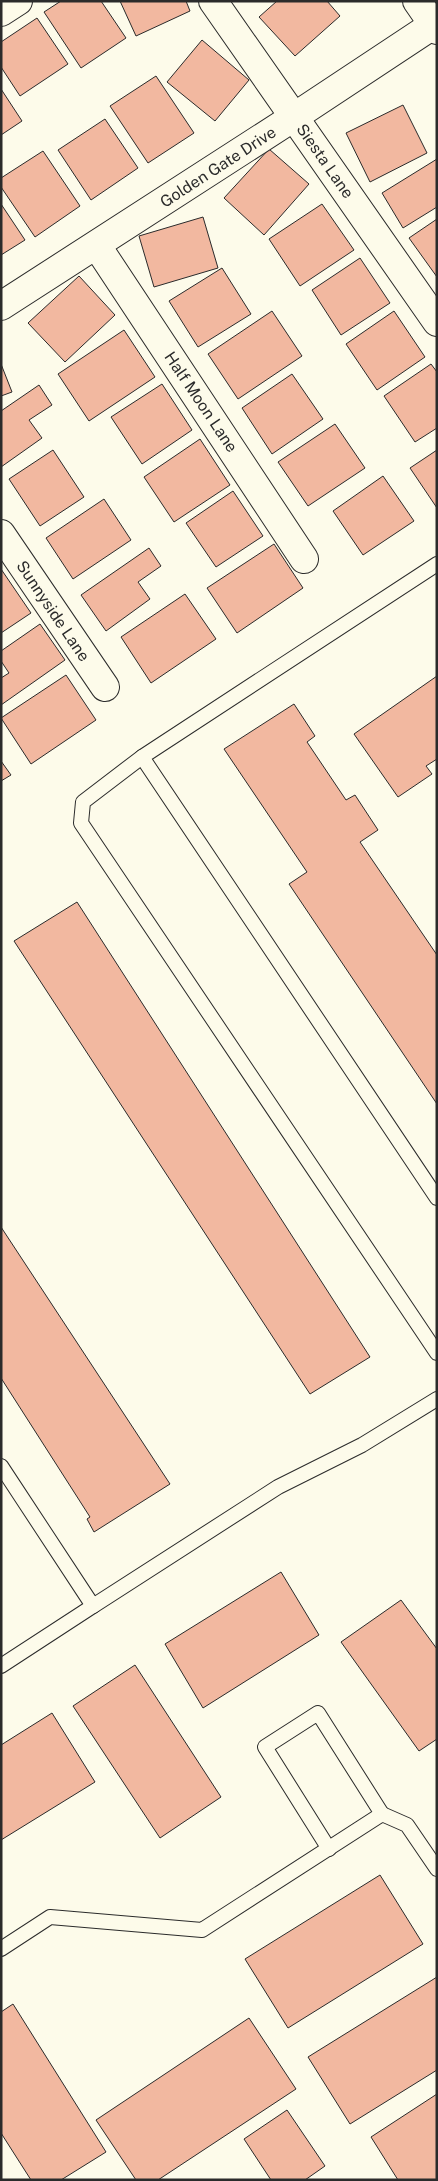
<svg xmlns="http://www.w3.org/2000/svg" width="438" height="2181" viewBox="0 0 438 2181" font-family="'Public Sans',sans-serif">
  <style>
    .building { fill: #f2b8a0; stroke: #2b2b2b }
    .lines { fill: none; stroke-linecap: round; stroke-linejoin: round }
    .lane-casing { stroke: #2b2b2b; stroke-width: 16 }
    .street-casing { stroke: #2b2b2b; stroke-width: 30 }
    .secondary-casing { stroke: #2b2b2b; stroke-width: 30 }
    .lane { stroke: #fdfbea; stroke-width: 14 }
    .street { stroke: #fdfbea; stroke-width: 28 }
    .secondary { stroke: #fdfbea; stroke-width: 28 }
    .labels { text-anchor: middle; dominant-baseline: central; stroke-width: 4; stroke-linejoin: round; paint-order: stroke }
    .street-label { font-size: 16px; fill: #2b2b2b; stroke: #fdfbea }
  </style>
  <rect width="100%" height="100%" fill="#fdfbea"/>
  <g class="building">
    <polygon points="61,1 101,1 126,38 81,68 44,12"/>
    <polygon points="120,1 186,1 190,11 136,36"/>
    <polygon points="277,1 327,1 340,16 295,56 259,17"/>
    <polygon points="37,18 68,64 20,96 1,67 1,42"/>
    <polygon points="202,40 249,80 215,121 167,82"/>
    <polygon points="156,76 194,133 148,163 110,106"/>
    <polygon points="1,89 22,121 1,135"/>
    <polygon points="403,105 427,153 370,182 346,133"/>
    <polygon points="105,119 138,168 91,200 58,150"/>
    <polygon points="269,149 309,184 264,235 224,198"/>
    <polygon points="43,151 80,206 35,237 1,187 1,178"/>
    <polygon points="437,159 437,207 403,228 382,193"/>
    <polygon points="1,204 25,240 1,255"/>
    <polygon points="322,204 354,250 300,286 269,239"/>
    <polygon points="203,217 218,268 154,287 139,236"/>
    <polygon points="437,219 437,277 409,238"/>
    <polygon points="360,258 390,303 341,335 312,290"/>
    <polygon points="222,268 251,314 198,347 169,301"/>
    <polygon points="79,276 115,315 65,362 28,323"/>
    <polygon points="272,311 302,356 238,399 208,354"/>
    <polygon points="394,311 425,357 377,390 346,344"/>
    <polygon points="124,330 155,377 89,421 58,374"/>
    <polygon points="1,364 12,392 1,396"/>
    <polygon points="431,364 437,372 437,428 415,442 384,396"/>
    <polygon points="292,374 323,419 272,454 242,408"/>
    <polygon points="162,384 192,430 142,464 111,417"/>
    <polygon points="39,385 52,405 29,420 42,438 1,467 1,411"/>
    <polygon points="335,424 365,468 308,506 278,462"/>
    <polygon points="200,439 230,485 174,522 144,477"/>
    <polygon points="53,450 84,497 40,526 9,479"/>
    <polygon points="437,450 437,508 410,468"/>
    <polygon points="383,476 414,521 363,555 333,511"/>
    <polygon points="233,491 263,536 216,567 186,523"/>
    <polygon points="104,499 131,540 73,579 46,538"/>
    <polygon points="274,544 303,588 237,633 207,588"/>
    <polygon points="149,548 161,566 138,582 150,599 106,631 81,595"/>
    <polygon points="1,569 31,613 1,633"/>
    <polygon points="185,594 216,639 151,683 121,637"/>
    <polygon points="40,624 65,660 1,705 1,678 9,673 1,661 1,651"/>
    <polygon points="66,675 96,720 31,764 1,718"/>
    <polygon points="437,676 437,759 426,766 432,774 398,797 354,734"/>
    <polygon points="294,704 315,736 307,742 346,800 355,795 378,830 360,842 437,955 437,1104 289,884 307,872 224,749"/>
    <polygon points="1,761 11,775 1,781"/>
    <polygon points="77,902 370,1357 310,1394 14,941"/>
    <polygon points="1,1227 170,1484 94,1532 87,1519 90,1517 1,1378"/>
    <polygon points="281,1572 319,1635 203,1708 165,1644"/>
    <polygon points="401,1600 437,1649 437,1739 419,1751 341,1642"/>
    <polygon points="135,1665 221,1797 160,1838 73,1706"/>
    <polygon points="52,1713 95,1782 1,1840 1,1745"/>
    <polygon points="380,1875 423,1944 288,2028 245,1959"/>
    <polygon points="437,1977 437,2070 350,2124 308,2057"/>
    <polygon points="13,2004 106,2152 61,2180 31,2180 1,2133 1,2012"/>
    <polygon points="249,2018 296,2089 158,2180 136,2180 96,2120"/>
    <polygon points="437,2094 437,2180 398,2180 371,2137"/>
    <polygon points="287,2110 325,2166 305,2180 271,2180 244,2139"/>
  </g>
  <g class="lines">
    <g class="lane-casing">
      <g id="lane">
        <polyline points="437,564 142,757 437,1198"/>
        <polyline points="142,757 83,802 81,823 437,1353"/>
        <polyline points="1,1466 93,1606 278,1487 362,1445 437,1399"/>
        <polyline points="1,1666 93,1606"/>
        <polyline points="329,1849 265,1747 318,1713 382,1814"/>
        <polyline points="1,1949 50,1917 202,1930 382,1814 407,1825 437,1869"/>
      </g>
    </g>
    <g class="street-casing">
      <g id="street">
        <polyline points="213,1 437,322"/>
        <polyline points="1,12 18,1"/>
        <polyline points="97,246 304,559"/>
        <polyline points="1,306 294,117 433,25"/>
        <polyline points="1,534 105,687"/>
      </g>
    </g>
    <g class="secondary-casing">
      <polyline id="secondary" points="417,1 437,30"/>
    </g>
    <use href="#lane" class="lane"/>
    <use href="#street" class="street"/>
    <use href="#secondary" class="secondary"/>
  </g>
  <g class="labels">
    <g class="street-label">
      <text transform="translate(325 161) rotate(55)">Siesta Lane</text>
      <text transform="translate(218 167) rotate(-33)">Golden Gate Drive</text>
      <text transform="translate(201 402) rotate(56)">Half Moon Lane</text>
      <text transform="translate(53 611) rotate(56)">Sunnyside Lane</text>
    </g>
  </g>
  <rect width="438" height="2181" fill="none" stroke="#2b2b2b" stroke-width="5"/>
</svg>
